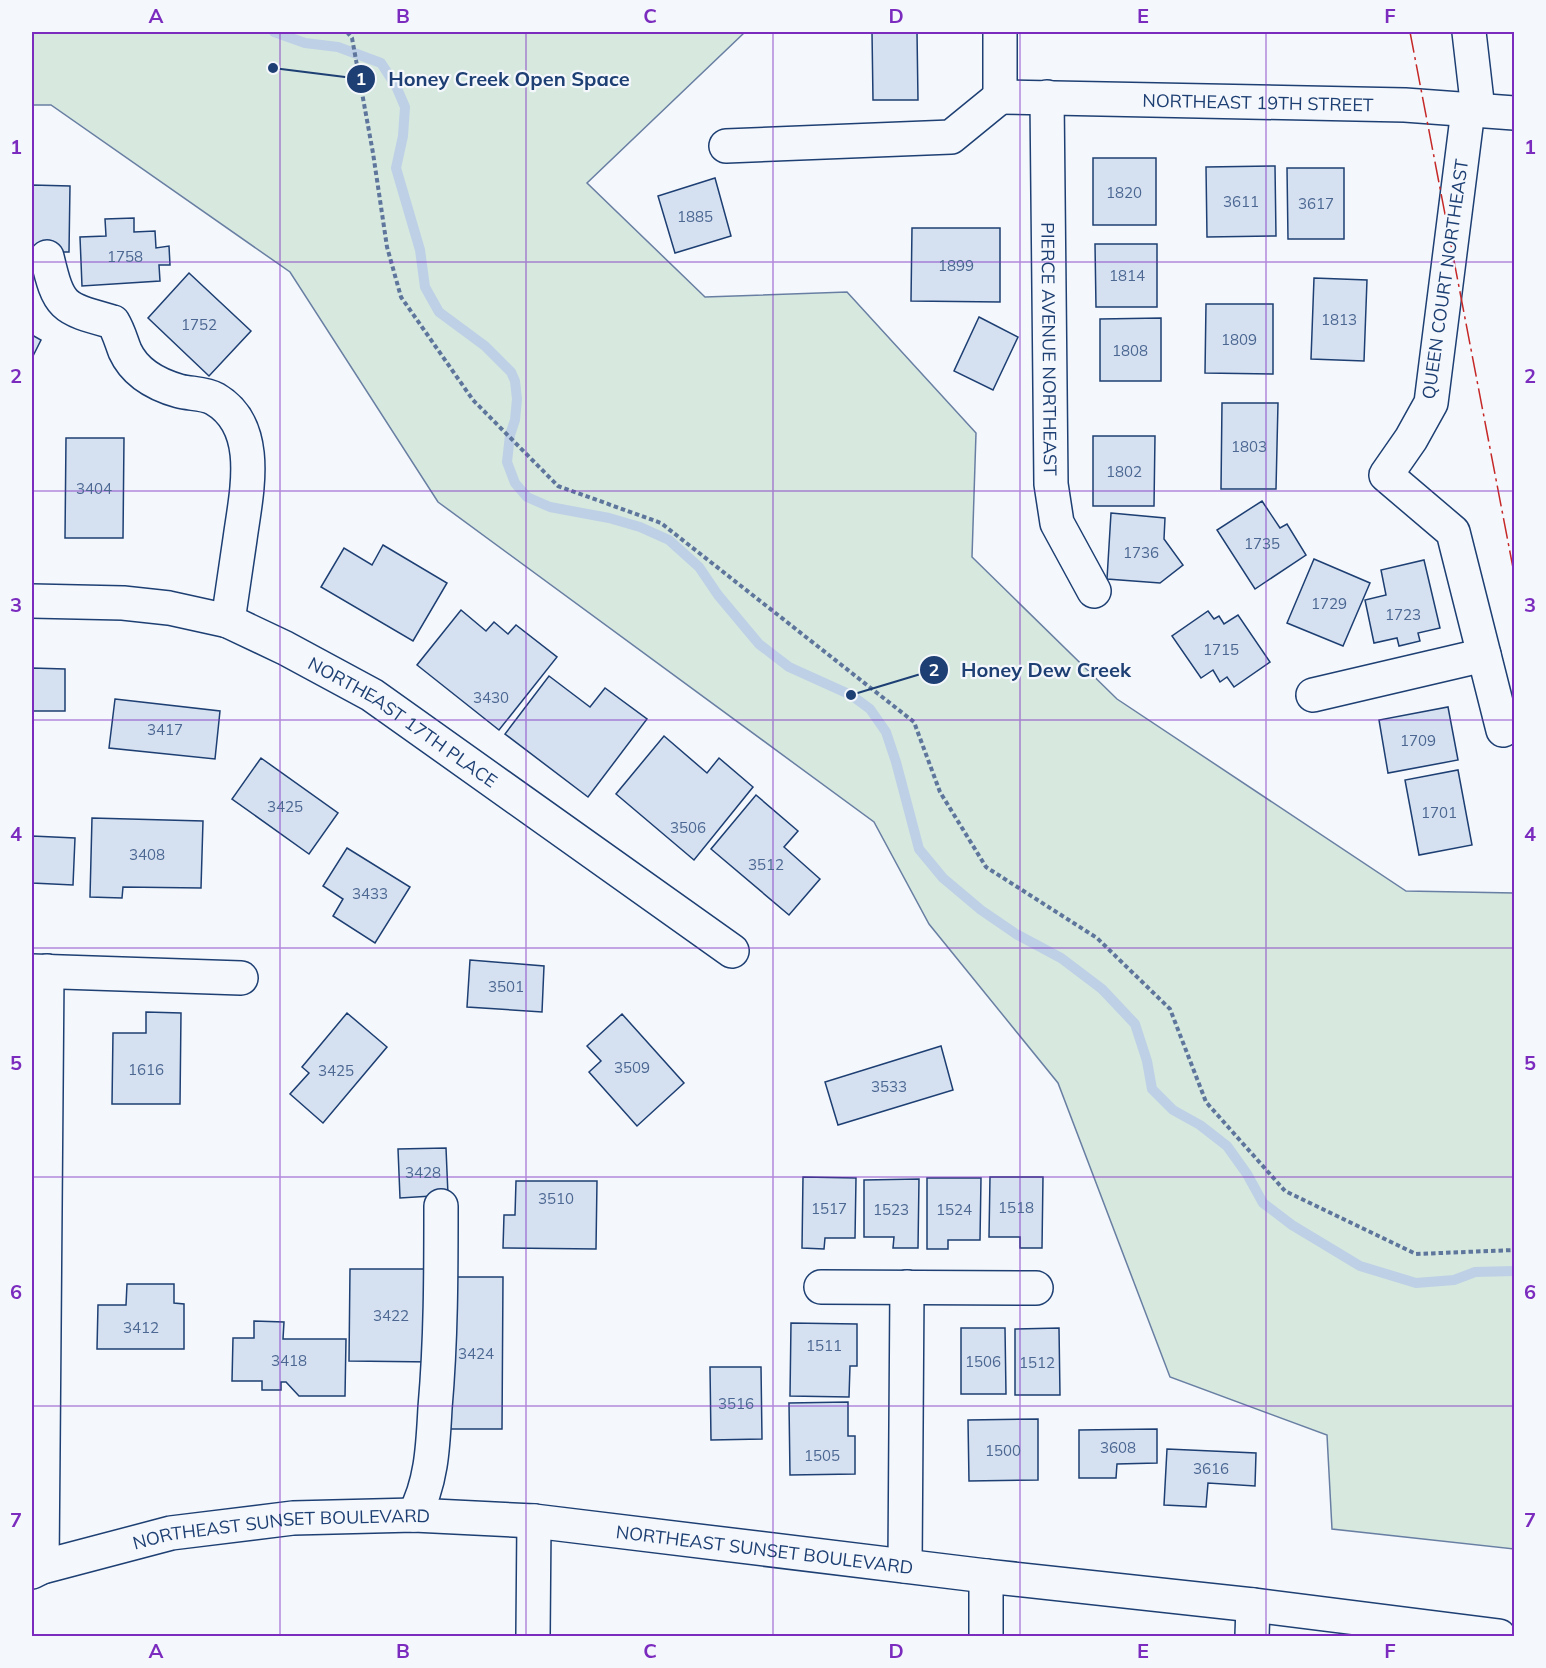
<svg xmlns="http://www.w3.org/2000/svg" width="1546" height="1668" viewBox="0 0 1546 1668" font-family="Mulish,sans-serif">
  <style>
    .green { fill: #d7e8df; stroke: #687fa3; stroke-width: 1.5 }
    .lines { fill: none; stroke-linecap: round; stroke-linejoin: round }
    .stream { stroke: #bed0e5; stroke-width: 10 }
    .building { fill: #d5e0f0; stroke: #1d3f73; stroke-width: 1.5 }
    .minor-casing { stroke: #1d3f73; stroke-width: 36 }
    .major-casing { stroke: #1d3f73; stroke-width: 36 }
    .path { stroke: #5e769c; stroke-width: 4; stroke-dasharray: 4.5 3; stroke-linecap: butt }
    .minor { stroke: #f4f7fb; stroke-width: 33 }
    .major { stroke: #f4f7fb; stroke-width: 33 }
    .power { stroke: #c62828; stroke-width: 1.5; stroke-dasharray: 21 4.5 3 4.5; stroke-linecap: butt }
    .grid { fill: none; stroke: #7b2cbf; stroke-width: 1.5; stroke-opacity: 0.55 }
    .labels { text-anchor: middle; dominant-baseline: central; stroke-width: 4.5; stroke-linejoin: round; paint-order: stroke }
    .number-label { font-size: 15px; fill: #4b6792 }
    .street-label { font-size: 18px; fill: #1d3f73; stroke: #f4f7fb }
    .leader { fill: none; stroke: #1d3f73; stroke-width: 2 }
    .callout-dot { fill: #1d3f73; stroke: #f4f7fb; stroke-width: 2 }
    .mark-label { font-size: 18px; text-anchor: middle; font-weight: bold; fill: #fff }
    .callout-label { font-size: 20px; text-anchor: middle; font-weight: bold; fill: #1d3f73; stroke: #f4f7fb; stroke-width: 4.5; stroke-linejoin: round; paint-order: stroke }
    .neatline { fill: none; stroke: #7b2cbf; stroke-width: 2 }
    .grid-label { font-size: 20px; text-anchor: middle; font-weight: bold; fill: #7b2cbf }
  </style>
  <rect width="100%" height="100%" fill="#f4f7fb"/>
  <polygon class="green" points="32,32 745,32 587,183 705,297 847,292 976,433 972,557 1117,699 1406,891 1514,893 1514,1549 1332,1529 1327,1435 1170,1377 1058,1083 929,924 874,822 438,502 290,272 51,105 32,105"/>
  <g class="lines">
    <polyline class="stream" points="274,32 305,43 338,47 381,63 396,86 405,107 403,136 396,168 420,250 425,287 439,312 485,346 511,372 515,381 517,399 515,420 510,435 507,462 515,483 527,497 550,507 609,518 640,527 669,540 699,567 718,595 759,644 789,667 851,695 870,709 886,732 896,762 919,849 943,878 981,910 1016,934 1061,958 1102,989 1135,1024 1147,1061 1152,1089 1173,1110 1200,1125 1227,1146 1247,1174 1263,1203 1292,1225 1360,1266 1416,1283 1454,1280 1475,1272 1514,1271"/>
  </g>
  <g class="building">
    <polygon points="872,32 917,32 918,100 873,100"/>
    <rect x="1093" y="158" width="63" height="67"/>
    <polygon points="1275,166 1276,236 1207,237 1206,167"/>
    <polygon points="1287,168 1344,168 1344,239 1288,239"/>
    <polygon points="715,178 731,236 675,253 658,196"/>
    <polygon points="32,185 70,186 69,252 32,252"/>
    <polygon points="134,218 134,232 155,231 156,248 169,246 170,265 159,265 160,281 82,286 80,237 106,236 105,219"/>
    <polygon points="912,228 1000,228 1000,302 911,301"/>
    <polygon points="1095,244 1157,244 1157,307 1096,307"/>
    <polygon points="189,273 251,331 209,376 148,318"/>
    <polygon points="1314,278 1367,280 1364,361 1311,359"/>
    <polygon points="1206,304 1273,304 1273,374 1205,373"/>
    <polygon points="979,317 1018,337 993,390 954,371"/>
    <polygon points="1161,318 1161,381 1100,381 1100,319"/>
    <polygon points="32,335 41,340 32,358"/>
    <polygon points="1222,403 1278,403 1276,489 1221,489"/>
    <polygon points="1093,436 1155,436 1154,506 1093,506"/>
    <polygon points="66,438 124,438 123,538 65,538"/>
    <polygon points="1262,501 1280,528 1287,524 1306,555 1255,589 1217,530"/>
    <polygon points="1111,513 1165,518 1164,539 1183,565 1160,583 1107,579"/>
    <polygon points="383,545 447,583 413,641 321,587 344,548 372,565"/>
    <polygon points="1314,559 1370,583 1343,646 1287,623"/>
    <polygon points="1424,560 1440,628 1418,633 1420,641 1399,646 1397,638 1374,643 1365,600 1386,595 1381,570"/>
    <polygon points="461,610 486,631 494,622 508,634 516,625 557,657 499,730 417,665"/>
    <polygon points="1208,611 1214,619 1219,616 1224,624 1238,615 1270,662 1234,687 1227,677 1220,682 1213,670 1201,678 1172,636"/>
    <polygon points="32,668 65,669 65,711 32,711"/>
    <polygon points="549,676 590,707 605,688 647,719 588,797 505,734"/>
    <polygon points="115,699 220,711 215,759 109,748"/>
    <polygon points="1448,707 1458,760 1388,773 1379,720"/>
    <polygon points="664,736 707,773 719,758 753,787 694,860 616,794"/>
    <polygon points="261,758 338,813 309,854 232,799"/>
    <polygon points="1458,770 1472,845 1419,855 1405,780"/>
    <polygon points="756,795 798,831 784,847 820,879 789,915 711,849"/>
    <polygon points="92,818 203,821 201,888 123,887 122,898 90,897"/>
    <polygon points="32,836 75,838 73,885 32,883"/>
    <polygon points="347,848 410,887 375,943 333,916 343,899 323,886"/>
    <polygon points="470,960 544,966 542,1012 467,1007"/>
    <polygon points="146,1012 181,1013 180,1104 112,1104 113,1033 146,1033"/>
    <polygon points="347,1013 387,1047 323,1123 290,1094 309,1073 302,1067"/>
    <polygon points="622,1014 684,1083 637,1126 589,1072 601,1061 587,1046"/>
    <polygon points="941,1046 953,1090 838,1125 825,1082"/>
    <polygon points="446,1148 448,1195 400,1198 398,1149"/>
    <polygon points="803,1177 856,1178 855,1238 825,1238 824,1249 802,1248"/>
    <polygon points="990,1177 1043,1177 1042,1248 1020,1248 1020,1237 989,1237"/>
    <polygon points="927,1178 981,1178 980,1240 948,1240 948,1249 927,1249"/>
    <polygon points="919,1179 918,1248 893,1248 894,1237 864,1237 864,1180"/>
    <polygon points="516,1181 597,1181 596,1249 503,1248 504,1215 515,1215"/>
    <polygon points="350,1269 434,1269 433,1362 349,1361"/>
    <polygon points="450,1277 503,1277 502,1429 448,1429"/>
    <polygon points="127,1284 174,1284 174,1303 184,1304 184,1349 97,1349 98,1305 126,1305"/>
    <polygon points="254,1321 284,1322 283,1339 346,1339 345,1396 299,1396 286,1382 281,1382 281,1390 262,1390 262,1381 232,1381 233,1338 254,1338"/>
    <polygon points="791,1323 857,1324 857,1366 850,1366 849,1397 790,1396"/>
    <polygon points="961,1328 1005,1328 1006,1394 961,1394"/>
    <polygon points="1059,1328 1060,1395 1015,1395 1015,1329"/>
    <polygon points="710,1367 761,1367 762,1439 711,1440"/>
    <polygon points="848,1402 848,1436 855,1436 855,1474 790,1475 789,1403"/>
    <polygon points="1038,1419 1038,1480 969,1481 968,1420"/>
    <polygon points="1157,1429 1157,1463 1117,1464 1116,1478 1079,1478 1079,1430"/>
    <polygon points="1167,1449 1256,1453 1255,1486 1208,1483 1206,1507 1164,1505"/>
  </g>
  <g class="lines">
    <g class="minor-casing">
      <g id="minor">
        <polyline points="1000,32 1000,97"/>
        <polyline points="1469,32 1478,110"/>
        <path id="s1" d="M1000,97l405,8 109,8"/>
        <path id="s2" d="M1047,97l4,387 6,39 37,68"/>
        <polyline points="1468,110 1431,403 1411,439 1386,475 1453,532 1503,730"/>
        <polyline points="726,146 951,137 1000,97"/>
        <path d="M47,257c12,51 15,51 66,65 6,10 8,19 12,29 10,22 33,34 54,40 11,3 26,2 36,8 48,28 31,95 25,140 -4,27 -8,54 -12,82"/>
        <path id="s3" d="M32,601l91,2 46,5 59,13 57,27 87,47 360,256"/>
        <polyline points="1313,695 1484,655"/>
        <polyline points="32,971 241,978"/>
        <polyline points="821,1287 1036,1288"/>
        <path d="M414,1515c18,-33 19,-71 21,-107 6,-68 6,-135 6,-202"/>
        <polyline points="905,1566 907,1287"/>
        <polyline points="42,1567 47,971"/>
        <polyline points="533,1636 534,1521"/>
        <polyline points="986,1636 986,1576"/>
        <polyline points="1252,1636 1253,1605"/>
      </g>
    </g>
    <g class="major-casing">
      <g id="major">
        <path id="s4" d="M32,1572l10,-5 129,-34 122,-15 121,-3 120,6 452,55 267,29 246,31"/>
      </g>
    </g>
    <polyline class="path" points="347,32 352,38 373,153 387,247 401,297 473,400 558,486 661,523 914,722 940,792 986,867 1097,938 1170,1009 1206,1102 1285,1191 1416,1254 1514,1250"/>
    <use href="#minor" class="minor"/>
    <use href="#major" class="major"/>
    <polyline class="power" points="1410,32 1514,573"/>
  </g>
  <path class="grid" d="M280,32v1604M526,32v1604M773,32v1604M1020,32v1604M1266,32v1604M32,262h1482M32,491h1482M32,720h1482M32,948h1482M32,1177h1482M32,1406h1482"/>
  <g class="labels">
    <g class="number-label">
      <text x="1124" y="192">1820</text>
      <text x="1241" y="201">3611</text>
      <text x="1316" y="203">3617</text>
      <text x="695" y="216">1885</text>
      <text x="125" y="256">1758</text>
      <text x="956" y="265">1899</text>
      <text x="1127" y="275">1814</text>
      <text x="1339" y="319">1813</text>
      <text x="199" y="324">1752</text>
      <text x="1239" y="339">1809</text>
      <text x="1130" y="350">1808</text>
      <text x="1249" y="446">1803</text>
      <text x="1124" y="471">1802</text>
      <text x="94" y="488">3404</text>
      <text x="1262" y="543">1735</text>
      <text x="1141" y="552">1736</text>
      <text x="1329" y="603">1729</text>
      <text x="1403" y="614">1723</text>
      <text x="1221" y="649">1715</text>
      <text x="491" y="697">3430</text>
      <text x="165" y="729">3417</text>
      <text x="1418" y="740">1709</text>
      <text x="285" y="806">3425</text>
      <text x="1439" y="812">1701</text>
      <text x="688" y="827">3506</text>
      <text x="147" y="854">3408</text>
      <text x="766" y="864">3512</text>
      <text x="370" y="893">3433</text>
      <text x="506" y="986">3501</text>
      <text x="632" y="1067">3509</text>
      <text x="146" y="1069">1616</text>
      <text x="336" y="1070">3425</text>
      <text x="889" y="1086">3533</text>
      <text x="423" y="1172">3428</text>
      <text x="556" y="1198">3510</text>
      <text x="1016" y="1207">1518</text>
      <text x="829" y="1208">1517</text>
      <text x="891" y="1209">1523</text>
      <text x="954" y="1209">1524</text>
      <text x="391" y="1315">3422</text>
      <text x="141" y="1327">3412</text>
      <text x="824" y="1345">1511</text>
      <text x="476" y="1353">3424</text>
      <text x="289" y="1360">3418</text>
      <text x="983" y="1361">1506</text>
      <text x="1037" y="1362">1512</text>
      <text x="736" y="1403">3516</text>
      <text x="1118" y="1447">3608</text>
      <text x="1003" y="1450">1500</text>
      <text x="822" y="1455">1505</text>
      <text x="1211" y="1468">3616</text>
    </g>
    <g class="street-label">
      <text stroke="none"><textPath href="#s1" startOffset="258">NORTHEAST 19TH STREET</textPath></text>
      <text transform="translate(1445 279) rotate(-82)">QUEEN COURT NORTHEAST</text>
      <text stroke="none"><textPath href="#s2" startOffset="252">PIERCE AVENUE NORTHEAST</textPath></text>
      <text stroke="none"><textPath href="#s3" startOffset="400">NORTHEAST 17TH PLACE</textPath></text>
      <text stroke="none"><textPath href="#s4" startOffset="255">NORTHEAST SUNSET BOULEVARD</textPath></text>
      <text stroke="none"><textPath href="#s4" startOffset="741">NORTHEAST SUNSET BOULEVARD</textPath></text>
    </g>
  </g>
  <path class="leader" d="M273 68L361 79M851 695L934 670"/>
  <g class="callout-dot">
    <circle cx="273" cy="68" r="6"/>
    <circle cx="851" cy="695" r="6"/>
    <circle cx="361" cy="79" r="15"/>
    <circle cx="934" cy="670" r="15"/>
  </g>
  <g class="mark-label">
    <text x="361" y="85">1</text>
    <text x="934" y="676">2</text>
  </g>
  <g class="callout-label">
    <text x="509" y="86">Honey Creek Open Space</text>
    <text x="1046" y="677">Honey Dew Creek</text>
  </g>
  <rect width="1546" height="1668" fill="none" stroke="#f4f7fb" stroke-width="66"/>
  <rect x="33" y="33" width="1480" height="1602" class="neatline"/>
  <g class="grid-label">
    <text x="156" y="23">A</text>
    <text x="403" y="23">B</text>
    <text x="650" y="23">C</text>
    <text x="896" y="23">D</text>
    <text x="1143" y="23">E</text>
    <text x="1390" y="23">F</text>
    <text x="16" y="154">1</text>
    <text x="1530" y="154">1</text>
    <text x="16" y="383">2</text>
    <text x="1530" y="383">2</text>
    <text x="16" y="612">3</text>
    <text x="1530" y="612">3</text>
    <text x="16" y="841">4</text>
    <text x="1530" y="841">4</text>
    <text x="16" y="1070">5</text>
    <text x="1530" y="1070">5</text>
    <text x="16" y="1299">6</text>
    <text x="1530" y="1299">6</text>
    <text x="16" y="1527">7</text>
    <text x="1530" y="1527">7</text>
    <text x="156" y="1658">A</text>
    <text x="403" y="1658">B</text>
    <text x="650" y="1658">C</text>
    <text x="896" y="1658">D</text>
    <text x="1143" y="1658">E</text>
    <text x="1390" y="1658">F</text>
  </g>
</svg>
